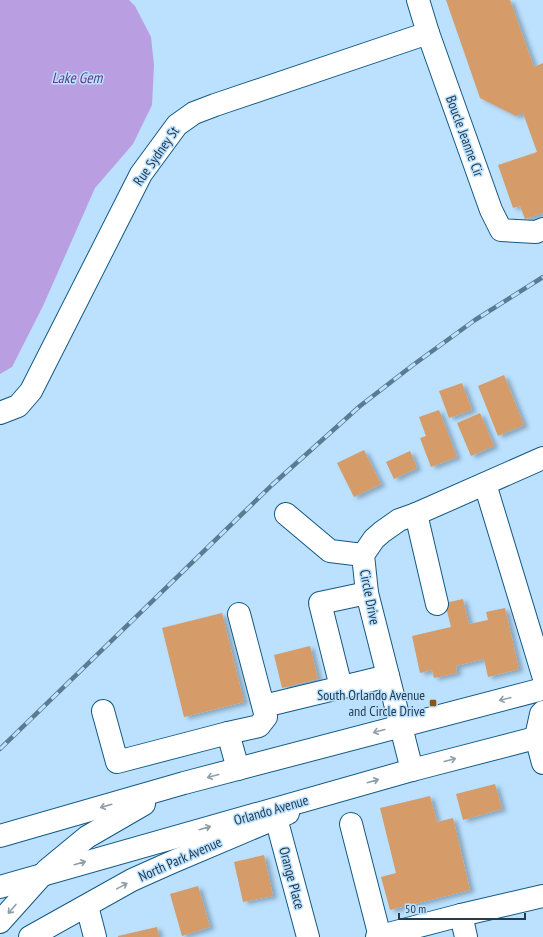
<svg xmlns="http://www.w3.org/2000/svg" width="543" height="937" viewBox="0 0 543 937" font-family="'PT Sans Narrow',sans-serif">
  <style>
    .water { fill: #b99fe1 }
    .building { fill: #d59b68; filter: url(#shadow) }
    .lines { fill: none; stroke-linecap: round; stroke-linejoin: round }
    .minor-casing { stroke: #145984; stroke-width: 24 }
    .major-casing { stroke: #145984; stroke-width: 24 }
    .minor { stroke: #fff; stroke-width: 22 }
    .major { stroke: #fff; stroke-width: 22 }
    .rail-casing { stroke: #5b7b92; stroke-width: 4.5 }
    .rail { stroke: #bbe1ff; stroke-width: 3; stroke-dasharray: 9; stroke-linecap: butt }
    .oneway { stroke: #909ea8 }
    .poi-dot { fill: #8d520f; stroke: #bbe1ff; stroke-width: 1.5 }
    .labels { text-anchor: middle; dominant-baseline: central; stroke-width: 3; stroke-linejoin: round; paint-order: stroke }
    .street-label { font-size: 14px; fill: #223d51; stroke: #bbe1ff }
    .poi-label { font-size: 14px; fill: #223d51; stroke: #bbe1ff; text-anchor: end }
    .water-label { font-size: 15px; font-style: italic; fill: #5f3d8b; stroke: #bbe1ff }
  </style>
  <defs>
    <filter id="shadow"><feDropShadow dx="4.5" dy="2.5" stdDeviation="2" flood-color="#0004"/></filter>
  </defs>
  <rect width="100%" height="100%" fill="#bbe1ff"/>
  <polygon class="water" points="0,0 129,0 135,6 151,37 154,65 152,105 133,144 95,188 43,306 12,367 0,374"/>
  <g class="building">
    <polygon points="446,0 510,0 534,67 543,63 543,213 525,219 520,206 513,208 498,165 537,152 523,113 516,116 480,98"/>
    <polygon points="504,375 524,425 498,436 478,386"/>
    <polygon points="462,383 472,410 449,418 439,391"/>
    <polygon points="439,410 457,457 431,467 420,438 426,436 419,417"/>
    <polygon points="480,413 494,446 471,456 457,423"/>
    <polygon points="364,450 381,484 354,497 337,463"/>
    <polygon points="410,451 417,468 394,479 386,462"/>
    <polygon points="463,599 469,624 488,620 486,612 505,608 519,669 488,677 484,659 456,666 457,673 434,678 432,670 420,673 412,636 451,627 445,603"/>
    <polygon points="222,613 244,702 184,717 162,628"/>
    <polygon points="310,646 318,679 282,688 274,655"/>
    <polygon points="495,784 502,809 463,820 456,794"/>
    <polygon points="430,796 437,822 453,818 470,890 390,910 381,877 396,873 380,808"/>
    <polygon points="264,855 273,896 243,902 234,862"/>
    <polygon points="198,886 210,927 182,936 170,894"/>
    <polygon points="157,927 159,937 118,937 118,936"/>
  </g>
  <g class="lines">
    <g class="minor-casing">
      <g id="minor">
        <polyline points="418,0 428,33 491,210 501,230 536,232 543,229"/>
        <polyline points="0,413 18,406 31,391 141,174 177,125 194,113 215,105 428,33"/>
        <polyline points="485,484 543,675"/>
        <polyline points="286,514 330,551 363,555"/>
        <polyline points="416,514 437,604"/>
        <polyline points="341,687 320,603 367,593"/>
        <polyline points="264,706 388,676"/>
        <polyline points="103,711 117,762 228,733 238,769"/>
        <polyline points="228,733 259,726 266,717 239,614"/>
        <polyline points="536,737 543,763"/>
        <polyline points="412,770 367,593 363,555 374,539 382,532 399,520 416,514 543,458"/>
        <polyline points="276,818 308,937"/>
        <polyline points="351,824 380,937"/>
        <polyline points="87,906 95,937"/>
        <polyline points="461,915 466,937"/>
        <polyline points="0,922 43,874"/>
        <polyline points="30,937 132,880 170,863 288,813"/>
        <polyline points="377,937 461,915 543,896"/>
      </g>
    </g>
    <g class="major-casing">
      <g id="major">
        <polyline points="536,737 541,714 543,712"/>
        <polyline points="0,836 184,783 543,689"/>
        <polyline points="47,870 87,837 144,804"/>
        <polyline points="0,887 412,770 543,736"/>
      </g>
    </g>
    <use href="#minor" class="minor"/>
    <use href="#major" class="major"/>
    <g class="rail-casing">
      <polyline id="rail" points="0,749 272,485 360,406 413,365 475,320 543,277"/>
    </g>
    <use href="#rail" class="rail"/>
  </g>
  <defs><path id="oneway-shaft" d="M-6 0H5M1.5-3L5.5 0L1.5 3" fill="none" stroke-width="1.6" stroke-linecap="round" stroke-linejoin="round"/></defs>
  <g class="oneway">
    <use href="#oneway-shaft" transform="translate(505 699) rotate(166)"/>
    <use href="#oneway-shaft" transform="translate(379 731) rotate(165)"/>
    <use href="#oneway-shaft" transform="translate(450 760) rotate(-15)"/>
    <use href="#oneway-shaft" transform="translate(213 776) rotate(165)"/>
    <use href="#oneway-shaft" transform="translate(373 781) rotate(-16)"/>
    <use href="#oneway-shaft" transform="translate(106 806) rotate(164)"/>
    <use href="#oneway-shaft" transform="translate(205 828) rotate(-16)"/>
    <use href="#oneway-shaft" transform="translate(80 863) rotate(-16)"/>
    <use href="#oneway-shaft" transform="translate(122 886) rotate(-29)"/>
    <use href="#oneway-shaft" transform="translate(12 909) rotate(131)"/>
  </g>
  <rect class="poi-dot" x="429" y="699" width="8" height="8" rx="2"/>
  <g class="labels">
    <g class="street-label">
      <text transform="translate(465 136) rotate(70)">Boucle Jeanne Cir</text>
      <text transform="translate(156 156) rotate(-55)">Rue Sydney St</text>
      <text transform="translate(370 597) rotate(79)">Circle Drive</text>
      <text transform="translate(271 810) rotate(-16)">Orlando Avenue</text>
      <text transform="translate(180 859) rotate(-24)">North Park Avenue</text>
      <text transform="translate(292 878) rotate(75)">Orange Place</text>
    </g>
    <g class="poi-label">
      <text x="425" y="695">South Orlando Avenue<tspan x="425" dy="16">and Circle Drive</tspan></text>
    </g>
    <g class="water-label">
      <text x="77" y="77">Lake Gem</text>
    </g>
  </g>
  <path d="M399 913v6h126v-6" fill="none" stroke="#223d51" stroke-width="2"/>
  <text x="405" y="913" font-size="12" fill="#223d51" stroke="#bbe1ff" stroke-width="3" paint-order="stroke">50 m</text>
</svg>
